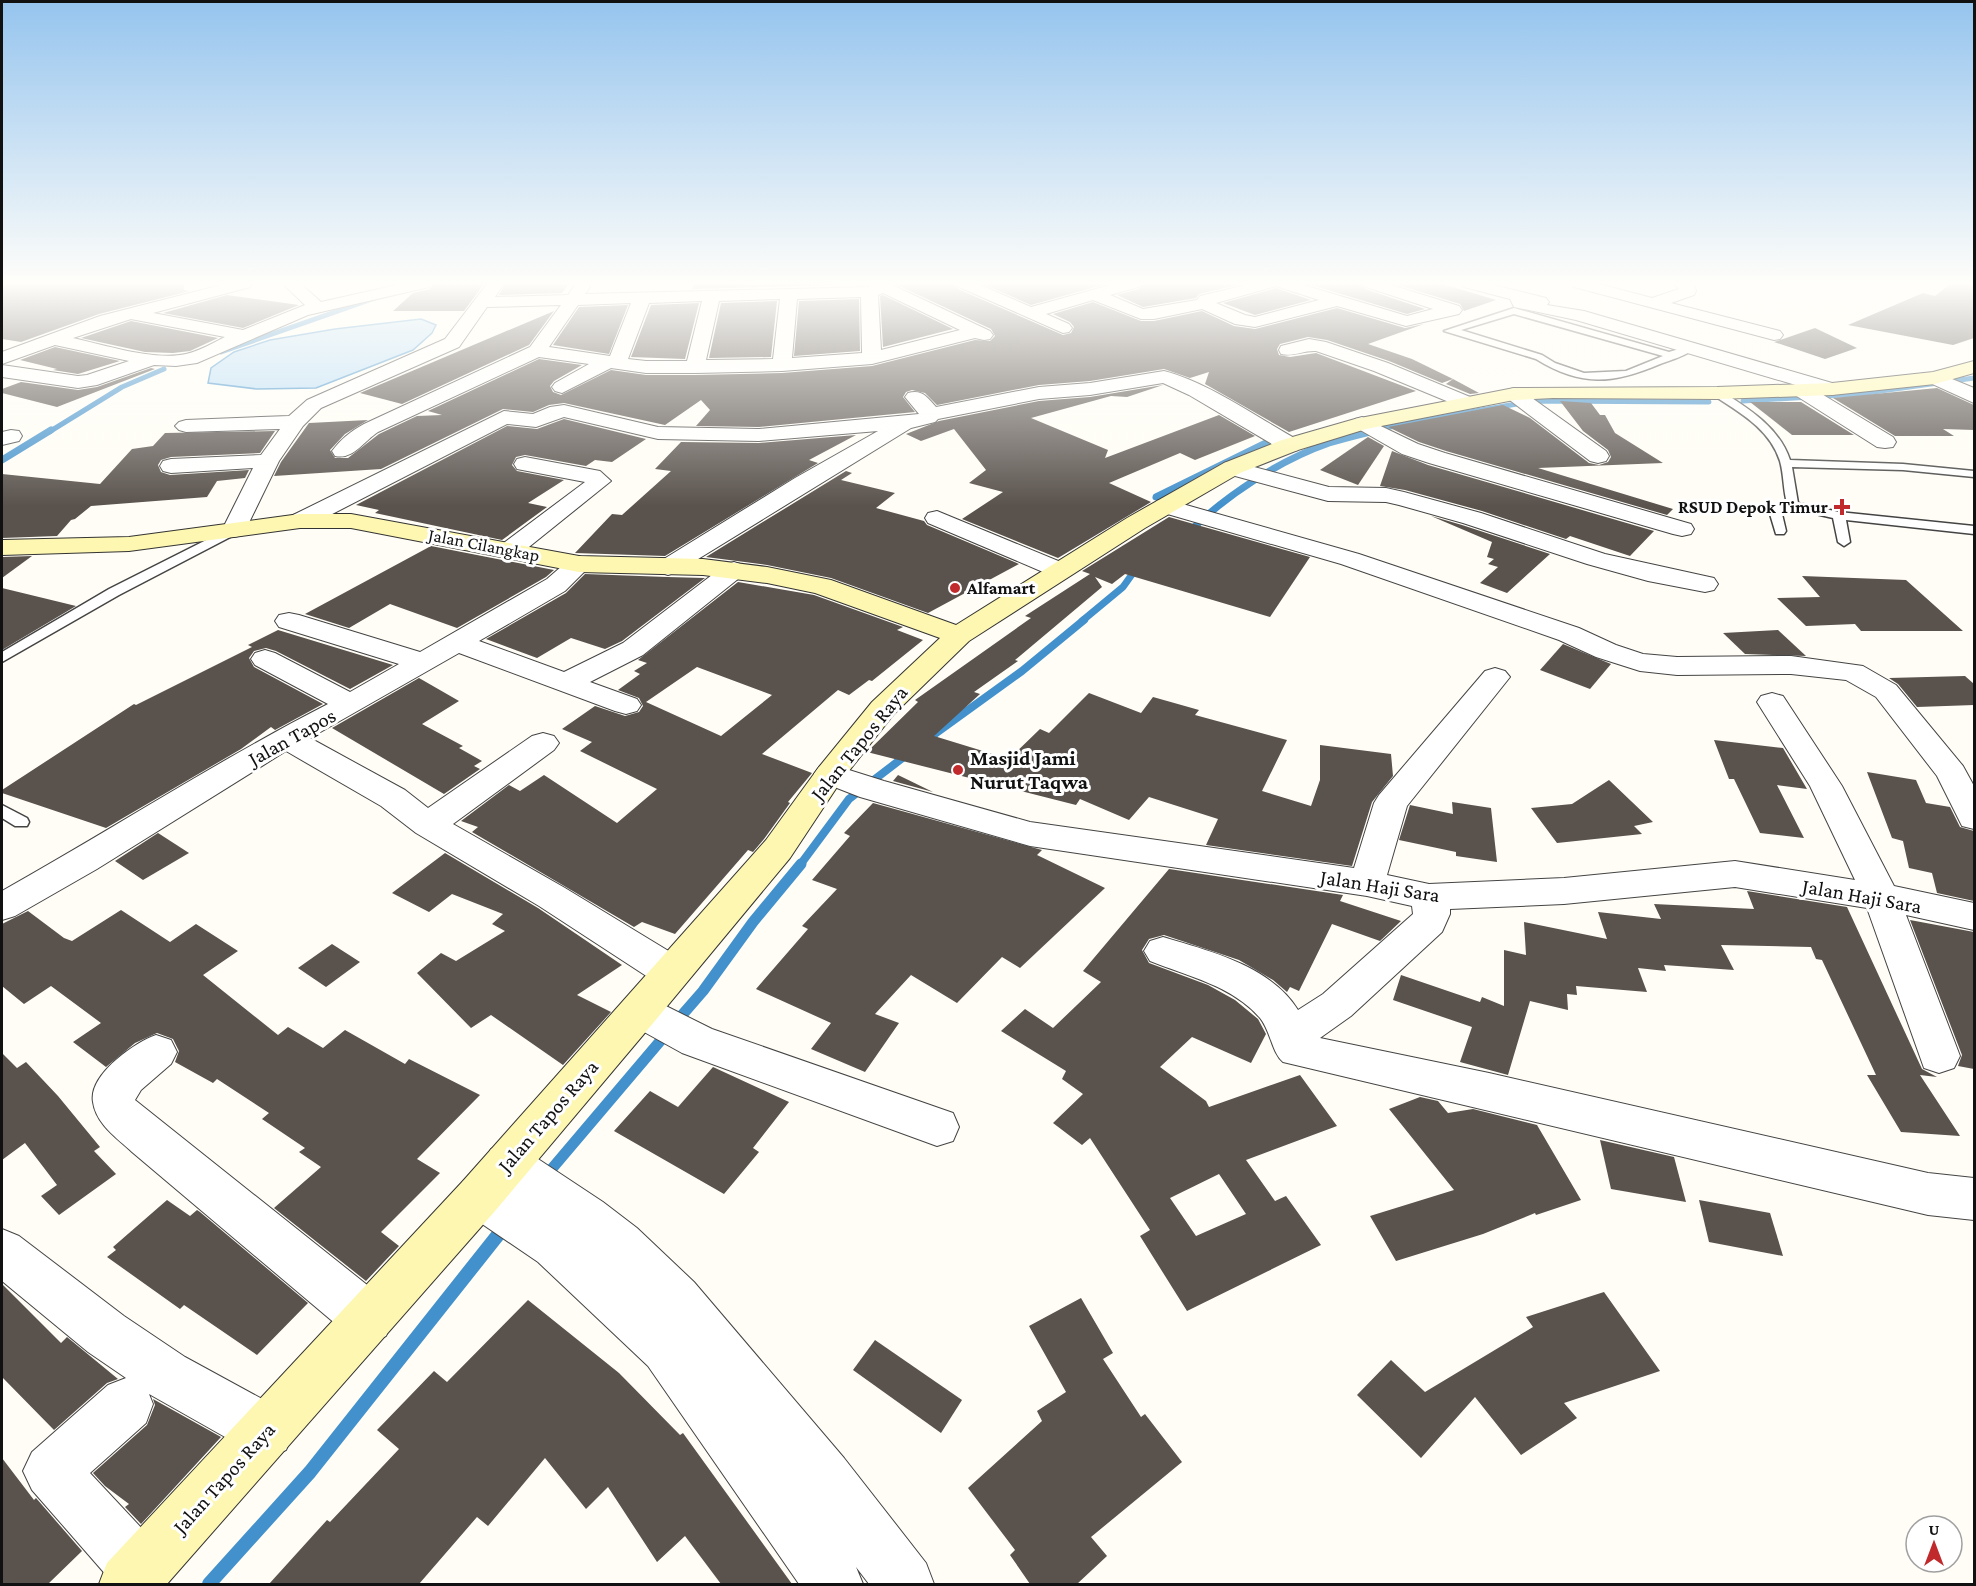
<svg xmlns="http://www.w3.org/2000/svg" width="1976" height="1586" viewBox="0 0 1976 1586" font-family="'Crimson Pro',serif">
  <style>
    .water { fill: #baddf6; stroke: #4291cc; stroke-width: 1.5 }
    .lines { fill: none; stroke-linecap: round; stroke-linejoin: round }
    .stream-far4 { stroke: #4291cc; stroke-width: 5 }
    .stream-far3 { stroke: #4291cc; stroke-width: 7 }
    .stream-far2 { stroke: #4291cc; stroke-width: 8 }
    .stream-far1 { stroke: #4291cc; stroke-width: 11 }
    .stream { stroke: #4291cc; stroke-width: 14 }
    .building { fill: #59524d; fill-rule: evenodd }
    .lane-casing { stroke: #444; stroke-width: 3 }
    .street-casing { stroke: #444; stroke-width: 2 }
    .secondary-casing { stroke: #333; stroke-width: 2 }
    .lane { fill: #fff; fill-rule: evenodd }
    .street { fill: #fff; fill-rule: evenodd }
    .secondary { fill: #fdf7b1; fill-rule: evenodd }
    .poi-dot { fill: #c02a2c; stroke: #fff; stroke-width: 2 }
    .labels { text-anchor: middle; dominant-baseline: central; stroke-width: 6; stroke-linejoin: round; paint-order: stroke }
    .far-poi-label { font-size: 18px; font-weight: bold; fill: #111; stroke: #fff; text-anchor: end }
    .far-street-label { font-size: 18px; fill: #111; stroke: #fff }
    .street-label { font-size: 21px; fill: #111; stroke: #fff }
    .poi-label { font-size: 21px; font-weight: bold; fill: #111; stroke: #fff; text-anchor: start }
  </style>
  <rect width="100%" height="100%" fill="#fffdf5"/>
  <polygon class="water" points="421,319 436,325 432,333 413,350 316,388 257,389 208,383 211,368 234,352 270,340 335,329"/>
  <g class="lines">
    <g class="stream-far4">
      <polyline points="221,352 378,297"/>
      <polyline points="1743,401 1859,394 1974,378"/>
      <polyline points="49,432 122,387 164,369"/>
      <polyline points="1372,432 1405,423 1534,401 1709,402"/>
    </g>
    <g class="stream-far3">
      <polyline points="2,460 51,430"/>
      <polyline points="1165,500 1156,497 1266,443"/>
      <path d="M1189,532c36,-36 91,-72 140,-89 16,-5 33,-9 49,-13"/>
      <polyline points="1082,621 1123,587 1138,566"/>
    </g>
    <g class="stream-far2">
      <polyline points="932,736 1022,671 1084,620"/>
      <polyline points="800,865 849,799 909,753"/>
    </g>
    <g class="stream-far1">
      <polyline points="676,1022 703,991 753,922 801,864"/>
      <polyline points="544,1178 667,1033"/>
    </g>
    <polyline class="stream" points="209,1584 310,1472 505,1226"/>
  </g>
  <g class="building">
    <polygon points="2,284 184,284 184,290 190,291 99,314 21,342 2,339"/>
    <polygon points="433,284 484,284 464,311 393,311 413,293 430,289"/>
    <polygon points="505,284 569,284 562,293 499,295"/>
    <polygon points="694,284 867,284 692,289"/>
    <polygon points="895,284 955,284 958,289 1063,335 1071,333 1074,327 1070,322 1053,314 1093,302 1141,321 1154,321 1202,311 1234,326 1255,329 1337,308 1405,328 1424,324 1368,344 1412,359 1453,379 1442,383 1389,361 1327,340 1308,337 1280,344 1277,349 1279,355 1290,357 1316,353 1416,391 1289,432 1205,384 1209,372 1190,378 1164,369 1090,381 1039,385 937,405 925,393 912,390 906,392 903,397 915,412 759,427 696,426 710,410 701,400 665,425 564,403 549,405 533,412 503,409 381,469 274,476 281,462 309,423 368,420 345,434 330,450 335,458 348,458 379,434 417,416 442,415 428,411 539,359 582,365 554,381 550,386 553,392 561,395 611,370 646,375 695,375 782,373 872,366 975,340 990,341 995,336 991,329"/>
    <polygon points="983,284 1106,284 1031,305"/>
    <polygon points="1142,284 1241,284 1199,294 1196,298 1143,307 1117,295 1139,289"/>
    <polygon points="1308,284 1362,284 1365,289 1425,309 1407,314"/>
    <polygon points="1395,284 1443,284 1496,300 1464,311 1460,304"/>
    <polygon points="1950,284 1974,284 1974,338 1953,345 1848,325 1923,293 1935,296"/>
    <polygon points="1276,288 1311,300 1255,315 1223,303"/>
    <polygon points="227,295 299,305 243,328 163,313"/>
    <polygon points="883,295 953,329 883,347 880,296"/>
    <polygon points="859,299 860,351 794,356 799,301"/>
    <polygon points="777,301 771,357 709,358 721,303"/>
    <polygon points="699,303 685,359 631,357 651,305"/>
    <polygon points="628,305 609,354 553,345 579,307"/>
    <polygon points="554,311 529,345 402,404 360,393"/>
    <polygon points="131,321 136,322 218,338 190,351 173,353 145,352 81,338"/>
    <polygon points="1815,328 1857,348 1825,359 1774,342"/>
    <polygon points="55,347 120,361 78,374 53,370 57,369 20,360"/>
    <polygon points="151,368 155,369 57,407 2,393 2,389 21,382 78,390 97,387"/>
    <polygon points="1453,379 1479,393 1470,394 1446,384"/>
    <polygon points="1163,385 1127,397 1111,396 1031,418 1108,450 1105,458 1219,415 1255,436 1195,460 1180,453 1109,483 1151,502 1058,558 962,519 1003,492 969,483 986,470 954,429 921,441 906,434 939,421 1039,401 1090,397"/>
    <polygon points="1937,388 1974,405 1974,430 1943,429 1954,436 1895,436 1833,398"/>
    <polygon points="1560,401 1591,403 1600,415 1605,415 1615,433 1663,463 1538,468 1673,509 1667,515 1446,451 1419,442 1388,427 1503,405 1530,418 1589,463 1599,465 1608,462 1611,457 1608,450 1583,431"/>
    <polygon points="1750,402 1801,402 1854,435 1792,435"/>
    <polygon points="564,419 646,439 612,462 595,460 586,466 525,455 516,457 512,465 517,471 564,480 528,503 547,507 502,540 375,513 379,510 356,505 507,426 537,429"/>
    <polygon points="275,431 260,453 171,457 161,460 158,465 161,472 170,475 249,470 245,478 217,481 207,497 91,506 75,519 71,520 57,536 2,538 2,474 100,484 132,449 153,446 165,433"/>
    <polygon points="856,435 809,460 818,463 665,556 575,553 612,514 622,515 671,471 655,469 681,442 759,443"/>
    <polygon points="1368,437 1384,446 1358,485 1320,470"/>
    <polygon points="1392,451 1428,465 1654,531 1630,556 1570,536 1566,539 1482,511 1405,490 1380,486"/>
    <polygon points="846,471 852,473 841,480 895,493 876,508 924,521 927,525 1019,564 928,613 831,578 767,565 706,557"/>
    <polygon points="1431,516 1462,525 1550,554 1507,593 1480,583 1498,567 1488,564 1494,559 1487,557 1492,542"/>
    <polygon points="1169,517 1310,557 1270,617 1125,574 1112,584 1095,577 1102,587 1015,660 1018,661 974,692 980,694 934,736 1009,759 1040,729 1049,733 1089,693 1141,713 1153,697 1199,710 1195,715 1287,740 1262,791 1311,806 1320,780 1320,745 1391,754 1393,776 1372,802 1352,866 1206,845 1218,819 1149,797 1129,820 1080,799 1076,805 867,752 918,702 915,700 1031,618 1025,616 1090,574 1082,571"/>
    <polygon points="431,546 554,570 546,577 457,628 390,604 349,628 305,614"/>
    <polygon points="32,556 2,578 2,557"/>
    <polygon points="585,574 667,577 705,578 622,641 605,649 571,638 537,658 486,639 566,593"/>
    <polygon points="1802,576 1906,580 1963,631 1861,631 1855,624 1806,626 1777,598 1820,597"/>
    <path d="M738,582l76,13 89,32 -6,3 26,10 -51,41 -3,-1 -20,15 -11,-5 -76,64 50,19 -24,29 2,1 -26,36 -11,13 -5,-2 -73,84 -33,-12 -8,5 -162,-95 6,-5 -17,-6 48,-36 11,6 24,-16 73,48 40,-34 -77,-38 12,-9 -30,-13 33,-23 30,10 14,-4 4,-6 -4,-8 -21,-8 22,-16 -6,-3 13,-8 -9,-3zM697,667l75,28 -51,41 -75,-34z"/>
    <polygon points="2,588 76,606 2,650"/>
    <polygon points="278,630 393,665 350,689 276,651 266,648 254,651 249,658 254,667 323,704 275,730 271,727 241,749 106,828 2,793 2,790 134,704 136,705 252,647 248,645"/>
    <polygon points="1778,630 1806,656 1745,654 1723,633"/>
    <polygon points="1563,644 1611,664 1590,689 1540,670"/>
    <polygon points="1965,676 1974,684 1974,705 1917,707 1898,684 1889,678"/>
    <polygon points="419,678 459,701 422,724 463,746 459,748 482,761 474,766 480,769 444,794 332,728"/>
    <polygon points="1714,740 1783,748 1807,789 1777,785 1804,838 1760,833 1734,779 1729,779"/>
    <polygon points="1867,772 1916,780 1926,803 1950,807 1960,827 1974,831 1974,901 1937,893 1932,873 1909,868 1903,841 1892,838"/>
    <polygon points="898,775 933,792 893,781"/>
    <polygon points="1609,780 1653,822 1634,826 1642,834 1557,843 1531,808 1572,804"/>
    <polygon points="1452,802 1491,808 1497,862 1456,856 1456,852 1399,840 1410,805 1453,814"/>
    <polygon points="873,803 1042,850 1037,855 1105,888 1020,968 1002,957 957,1003 911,975 875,1014 899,1023 865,1072 811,1049 831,1023 756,989 808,929 802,926 837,889 812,880 850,836 844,833"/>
    <polygon points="158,833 189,853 143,880 115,861"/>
    <polygon points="445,853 538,908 622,965 577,995 611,1012 563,1065 491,1015 471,1028 417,973 441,953 456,961 505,931 492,924 503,914 452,894 429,912 392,893"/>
    <path d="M1169,869l174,26 -3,6 61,20 -21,20 -48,-17 -33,67 -9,-4 -3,5 -14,-12 -34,-20 -75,-25 -15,4 -7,11 7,13 59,22 27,15 23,19 8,15 -15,29 -59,-26 -32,30 46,34 3,6 91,-32 37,51 -91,34 29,41 11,-5 35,49 -134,66 -47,-75 10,-6 -60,-92 -8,7 -29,-22 30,-29 -21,-15 4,-8 -65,-40 24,-22 28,19 48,-46 -18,-11zM1219,1174l27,40 -50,22 -26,-38z"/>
    <polygon points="1747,891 1847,907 1922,1069 1937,1077 1920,1075 1960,1136 1901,1132 1867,1075 1876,1075 1822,960 1816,959 1811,947 1721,945 1734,970 1664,965 1666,971 1638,968 1647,992 1576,986 1577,995 1567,994 1568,1010 1530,1001 1508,1075 1460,1062 1472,1027 1393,1000 1401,975 1480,1002 1482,997 1504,1006 1504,950 1526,955 1524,922 1607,939 1598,912 1661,919 1654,904 1754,909"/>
    <polygon points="121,910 170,942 196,924 238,951 203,975 278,1035 288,1027 323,1048 345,1030 405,1064 409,1059 480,1095 417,1159 440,1173 381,1232 399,1246 366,1281 274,1208 321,1167 299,1152 305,1148 262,1119 269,1113 217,1079 213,1083 175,1062 179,1051 173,1039 157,1033 135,1043 106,1067 73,1042 101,1023 51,986 24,1004 2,986 2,924 28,911 64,938 72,941"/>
    <polygon points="1910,920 1974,932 1974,1069 1958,1066 1962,1055"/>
    <polygon points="332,944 360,962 326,987 298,968"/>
    <polygon points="2,1053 17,1068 26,1062 58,1096 100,1147 94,1151 116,1174 59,1215 41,1196 57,1185 25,1143 2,1160"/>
    <polygon points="713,1067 789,1102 753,1148 759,1152 724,1194 614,1131 650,1091 678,1107"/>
    <polygon points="1420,1097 1438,1101 1448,1113 1473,1109 1537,1125 1581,1200 1536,1215 1535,1213 1483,1234 1396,1261 1370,1216 1454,1190 1389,1109"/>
    <polygon points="1600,1140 1674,1157 1686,1202 1611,1189"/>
    <polygon points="167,1200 190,1216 197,1210 200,1212 308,1303 257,1355 184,1305 180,1309 107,1257 116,1250 113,1247"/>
    <polygon points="1699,1200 1770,1213 1783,1256 1709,1242"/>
    <polygon points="2,1284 61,1343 67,1337 118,1379 107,1383 54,1430 2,1377"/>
    <polygon points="1604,1292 1660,1371 1564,1403 1577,1418 1521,1455 1475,1397 1421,1458 1357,1395 1391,1360 1425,1392 1533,1327 1526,1317"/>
    <polygon points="1081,1298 1113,1353 1103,1359 1141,1417 1145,1414 1182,1462 1091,1537 1107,1556 1077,1584 1030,1584 1010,1555 1015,1550 968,1488 1042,1421 1037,1411 1066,1392 1029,1326"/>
    <polygon points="528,1300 619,1373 680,1435 683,1433 792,1584 721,1584 685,1536 657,1562 608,1487 586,1509 545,1458 488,1526 477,1517 419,1584 269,1584 327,1520 330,1522 399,1449 377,1430 434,1371 447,1382"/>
    <polygon points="875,1340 962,1400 941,1433 853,1370"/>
    <polygon points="153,1399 221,1437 141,1524 125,1507 129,1504 105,1486 93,1473 147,1425 155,1405"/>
    <polygon points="2,1458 34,1500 36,1498 82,1551 48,1584 2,1584"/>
  </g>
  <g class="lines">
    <g class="lane-casing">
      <g id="lane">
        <path d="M1514,308l155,44 20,-6 5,3c-9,7 -23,11 -34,15 -47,20 -79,23 -124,-5l-92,-28zM1514,314l149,42 -37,15 -42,2 -29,-10 -13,-8 -81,-25z"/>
        <path d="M1713,391h8c28,18 58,36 69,69l113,4 71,7v6l-71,-7 -111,-3 6,36 41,9 135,14v8l-128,-14 4,22 -6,4 -6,-4 -5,-24 -39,-9 -12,5 4,17 -2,3h-8l-6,-20 4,-6 13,-5c-4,-14 -3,-28 -7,-42 -10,-32 -41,-49 -67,-66z"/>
        <polygon points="234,526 238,527 238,533 119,595 2,662 2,652 109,589"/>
        <polygon points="2,805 27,818 29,822 27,826 15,826 2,818"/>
      </g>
    </g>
    <g class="street-casing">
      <g id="street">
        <path d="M225,284h27l-2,3 -97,26 90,17 62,-25 -22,-21h18l20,18 80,-18h30l-2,3 -121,28 -111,48 -21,3 -22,-1 -57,20 -19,3 -76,-11v-12l76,11 9,-1 42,-14 -74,-16 -53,19v-12l98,-36zM131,319l5,1 89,17c-12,6 -26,14 -39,17 -32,7 -81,-9 -113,-16z"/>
        <path d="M487,284l16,1 -8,12 73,-2 8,-11h12l2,3 -5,7 284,-7v-3h21l100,47 3,4 -3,4 -6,1 -9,-2 -103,26 -90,7 -87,2h-49l-35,-5 -49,25 -7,-2 -3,-4 3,-4 34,-19 -50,-7 -161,75c-15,10 -25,28 -43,24l-3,-5c9,-12 19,-20 32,-27l166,-77 31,-42 -74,2 -28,40 -138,61 -18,18 -24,35 -36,74 -9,2 -9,-2 -3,-5 31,-62 -82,5 -8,-2 -3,-5 3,-5 8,-2 90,-4 19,-26 -94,3 -7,-2 -4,-4 4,-4 7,-2 103,-4 18,-16 138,-61zM883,293l77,37 -79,20 -3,-55zM861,297l1,56 -70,5 5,-59zM780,299l-7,60 -67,1 13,-59zM702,301l-15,60h-41l-18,-2 21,-56zM631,303l-21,53 -61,-9 29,-42z"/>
        <path d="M957,284h21l53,23 83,-23h26l-2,3 -28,8 33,14 54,-9 3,-4 50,-12h50l107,32 26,-7 -67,-22 -2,-3h24l71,22 3,4 -3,4 -53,12 -69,-20 -82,21 -20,-3 -33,-15 -48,10h-13l-48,-19 -47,14 23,10 3,4 -3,4 -6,1 -104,-46zM1276,286l43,14 -64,17 -10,-2 -29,-12z"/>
        <polygon points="1462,284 1489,284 1546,298 1549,302 1547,305 1584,311 1839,385 1842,389 1839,393 1832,395 1815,390 1893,437 1896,442 1893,447 1885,448 1877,447 1795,395 1792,391 1799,386 1576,320 1514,307 1510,299 1464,287"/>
        <polygon points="1572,284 1599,284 1652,298 1679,289 1674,284 1694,284 1696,291 1694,295 1671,303 1780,331 1783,335 1780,339 1774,340 1574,287"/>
        <path d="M1309,339l17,3 62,21 87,36 3,4 -3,4h-14l-87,-36 -58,-20c-12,-1 -23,6 -35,3l-2,-4 2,-4z"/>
        <path d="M1164,371c44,11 94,47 134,69l3,5 -3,5 -8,2 -8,-2 -93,-55 -26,-12 -73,12 -51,4 -101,20 -3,3 -24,6 -234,144 -9,3 -9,-3 -4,-5 4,-5 136,-84 83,-47 -119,10 -101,-2 -94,-22 -28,10 -29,-3 -198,102 -9,2 -9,-2 -3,-5 3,-5 213,-105 29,3 17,-7 14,-2 94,22 101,2 160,-15 -14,-17 3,-4c14,-4 19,4 28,14l103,-20 51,-4z"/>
        <polygon points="1935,372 1974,388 1974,403 1928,382 1925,378 1928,374"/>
        <polygon points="1514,388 1521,390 1606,451 1609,456 1606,461 1598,463 1590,461 1507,398 1504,394 1507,390"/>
        <polygon points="1362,417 1418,444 1445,453 1691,524 1694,529 1691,534 1682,536 1673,534 1429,463 1402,454 1355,427 1352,423 1355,419"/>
        <polygon points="11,430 19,431 22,436 19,441 2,445 2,432"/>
        <polygon points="525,457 600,471 611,481 519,555 510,558 501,555 497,550 501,545 585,482 517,469 514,464 517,459"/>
        <polygon points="1232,461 1329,487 1386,488 1404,492 1481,513 1605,554 1714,578 1718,584 1714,590 1705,592 1648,581 1587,564 1463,523 1399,505 1386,502 1328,501 1224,473 1221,468 1224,463"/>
        <polygon points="1165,499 1359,554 1579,628 1616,645 1643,654 1677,657 1791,656 1863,666 1896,685 1963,766 1974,786 1974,829 1962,826 1937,776 1876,697 1846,680 1791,674 1677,675 1640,671 1596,657 1559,640 1341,564 1157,511 1153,506 1157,501"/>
        <polygon points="937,511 1068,565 1072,570 1068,575 1059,578 1050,575 928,523 925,518 928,513"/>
        <path d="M579,556l9,3 4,5 -27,27 -86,50 85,31 59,-29 102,-78 9,-3 9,3 4,5 -4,5 -100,80 -53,27 47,17 4,6 -4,6 -11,3 -11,-3 -156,-58 -149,85 95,52 23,18 104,-72 11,-3 11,3 5,7 -5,7 -101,74 112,64 120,73 5,11 -5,11 -14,4 -14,-4 -118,-77 -123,-73 -35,-27 -95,-55 -189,118 -82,47 -13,4v-29c109,-61 215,-130 326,-187l-73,-39 -4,-6 4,-6 10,-3 10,3 75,39 49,-28 -120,-37 -4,-6 4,-6 10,-2 10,2 121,37 127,-73 23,-20z"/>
        <path d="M1495,668l10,3 5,6 -103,129 -20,69 42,9 135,-6 171,-17 120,19 -45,-94 -53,-84 4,-6 11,-3 11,3 59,90 52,100 80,17v27l-68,-15 54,141 -6,12 -15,5 -15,-5 -57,-160 -132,-21 -171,17 -114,5v5l-8,18 -91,84 -31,22 169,35 439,100 46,5v42l-46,-5 -645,-153c-11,-9 -12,-30 -23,-44 -27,-32 -73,-42 -110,-57l-6,-10 6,-10 13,-4c47,14 108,29 135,73l25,-16 90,-80 -1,-8 -45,-10 -337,-50 -170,-49 -41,-16 -5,-7 5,-7 11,-3 54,17 146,41 324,46 20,-65 5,-8 106,-124z"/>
        <polygon points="640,995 654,1000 712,1029 953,1113 959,1127 953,1141 937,1146 682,1053 626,1022 620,1011 626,1000"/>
        <path d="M156,1035l15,5 6,12 -6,12 -30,26 -6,10 251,200 7,18 -7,18 -18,7 -18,-7 -218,-184c-15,-14 -36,-28 -39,-50 -5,-27 42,-60 63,-67z"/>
        <polygon points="507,1143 523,1149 603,1202 637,1228 694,1282 844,1458 926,1563 934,1584 869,1584 856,1567 863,1584 799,1584 648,1366 538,1262 463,1211 456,1196 463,1181 479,1175 509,1190 491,1177 484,1163 491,1149"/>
        <polygon points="2,1229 19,1236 124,1316 185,1357 286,1412 294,1431 286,1450 267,1458 248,1450 149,1394 153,1404 146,1423 90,1473 162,1550 170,1571 165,1584 114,1584 32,1490 23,1471 32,1452 108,1385 126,1378 88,1352 2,1281"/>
      </g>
    </g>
    <g class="secondary-casing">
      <polygon id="secondary" points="1974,361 1974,373 1935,384 1832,395 1717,399 1553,398 1514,400 1366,429 1298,450 1240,473 1145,528 969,641 894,714 841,781 790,858 654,1022 495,1211 167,1584 99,1584 107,1563 463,1181 766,840 819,767 872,702 940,638 815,593 767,583 703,575 579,572 351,528 300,528 129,551 2,555 2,540 129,537 300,514 351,514 579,556 703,559 767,567 831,580 956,625 1127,518 1224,463 1282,440 1355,419 1514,388 1717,387 1832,383 1933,372"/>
    </g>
    <use href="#lane" class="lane"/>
    <use href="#street" class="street"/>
    <use href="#secondary" class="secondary"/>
  </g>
  <linearGradient id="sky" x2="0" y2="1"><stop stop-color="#95c4ee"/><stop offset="0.56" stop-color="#fffefa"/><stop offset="1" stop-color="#fffefa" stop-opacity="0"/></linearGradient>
  <rect width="1976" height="506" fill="url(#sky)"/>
  <g class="poi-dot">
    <path d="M1839 498h6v6h6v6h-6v6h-6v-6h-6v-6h6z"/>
    <circle cx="955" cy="588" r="6"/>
    <circle cx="958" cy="770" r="6"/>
  </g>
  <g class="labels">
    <g class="far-poi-label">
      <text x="1828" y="507">RSUD Depok Timur</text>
      <text x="967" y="588" text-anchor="start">Alfamart</text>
    </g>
    <g class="far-street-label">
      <text transform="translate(484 545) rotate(11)">Jalan Cilangkap</text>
    </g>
    <g class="street-label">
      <text transform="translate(292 737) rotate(-29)">Jalan Tapos</text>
      <text transform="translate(859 743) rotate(-51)">Jalan Tapos Raya</text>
      <text transform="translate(1380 886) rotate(9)">Jalan Haji Sara</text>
      <text transform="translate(1862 896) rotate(10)">Jalan Haji Sara</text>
      <text transform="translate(548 1116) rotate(-49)">Jalan Tapos Raya</text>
      <text transform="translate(224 1478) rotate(-48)">Jalan Tapos Raya</text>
    </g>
    <g class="poi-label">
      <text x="970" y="758">Masjid Jami<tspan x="970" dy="24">Nurut Taqwa</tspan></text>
    </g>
  </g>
  <rect width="1976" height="1586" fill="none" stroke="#111111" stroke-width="6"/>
  <g transform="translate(1934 1544)"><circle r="28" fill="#ffffff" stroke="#a0a0a0" stroke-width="1.5"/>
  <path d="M0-4.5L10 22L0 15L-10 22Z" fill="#c02a2c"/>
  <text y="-9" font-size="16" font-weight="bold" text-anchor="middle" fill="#111111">U</text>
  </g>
</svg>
